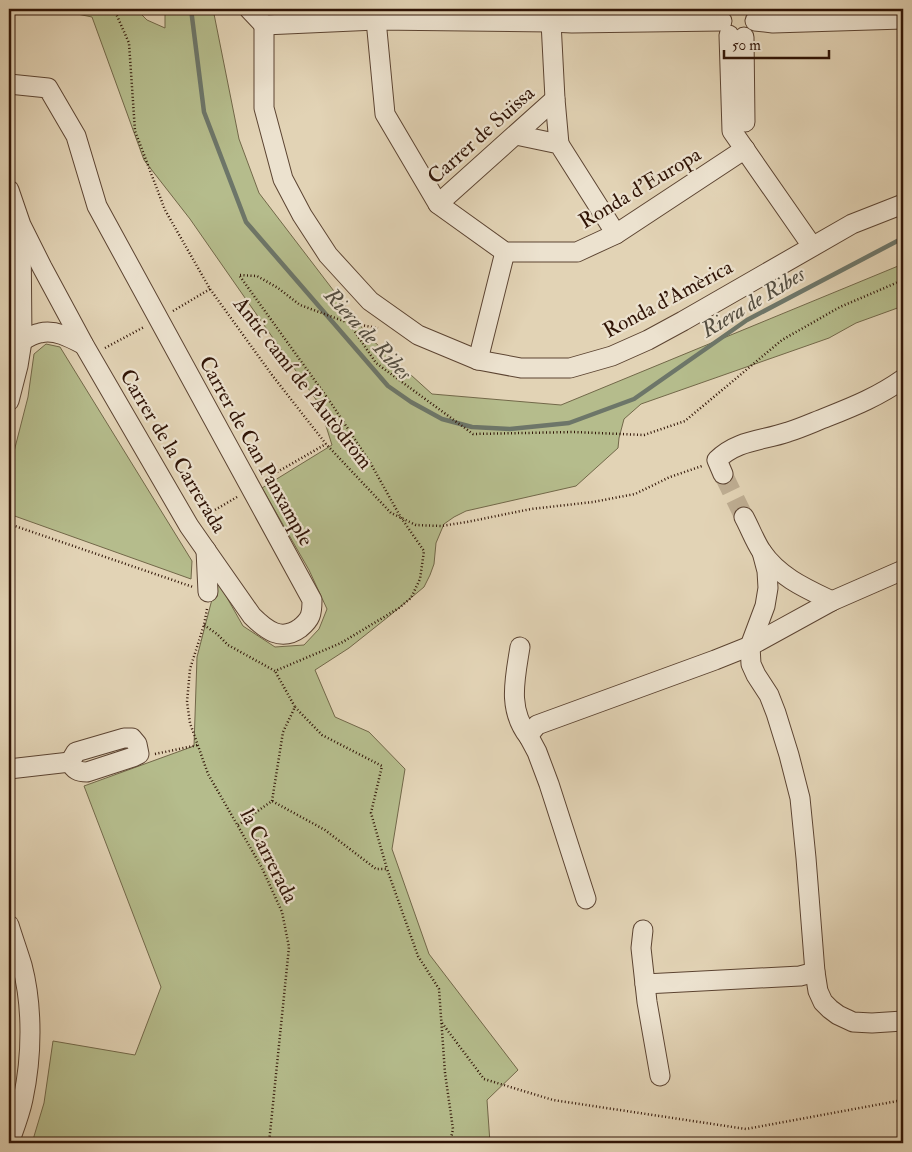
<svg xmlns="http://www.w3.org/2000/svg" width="912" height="1152" viewBox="0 0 912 1152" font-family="'IM FELL Double Pica',serif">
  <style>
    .green { fill: #b5bc8c; stroke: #726849 }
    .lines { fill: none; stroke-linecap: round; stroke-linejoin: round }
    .stream { stroke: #6d7669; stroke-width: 4.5 }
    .minor-tunnel { stroke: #bead92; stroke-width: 19; stroke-dasharray: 19 9; stroke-linecap: butt }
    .minor-casing { stroke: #5c4432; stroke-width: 21 }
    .path { stroke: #301406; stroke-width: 2.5; stroke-dasharray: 1 2.5; stroke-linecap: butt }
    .minor { stroke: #ece2cf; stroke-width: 19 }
    .labels { text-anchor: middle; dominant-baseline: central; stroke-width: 4.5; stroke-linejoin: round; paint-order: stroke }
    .street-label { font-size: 21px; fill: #301406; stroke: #ece2cf }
    .water-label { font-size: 22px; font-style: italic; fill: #534d40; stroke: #ece2cf }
  </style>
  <rect width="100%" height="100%" fill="#e2d3b5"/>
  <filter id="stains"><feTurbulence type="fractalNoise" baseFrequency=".004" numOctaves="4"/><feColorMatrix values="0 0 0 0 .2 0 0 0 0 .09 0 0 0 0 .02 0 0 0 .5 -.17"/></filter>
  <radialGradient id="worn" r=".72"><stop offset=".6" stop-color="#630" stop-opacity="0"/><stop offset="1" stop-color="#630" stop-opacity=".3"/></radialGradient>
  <g class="green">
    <polygon points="53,9 136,9 147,20 165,28 165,9 213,9 239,139 259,193 369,337 432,394 561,405 903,264 903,306 856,323 829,338 641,404 624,419 619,438 618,448 576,486 466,511 454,517 444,524 436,543 434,564 430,575 424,587 388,617 349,648 315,670 335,717 369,732 405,769 392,849 429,954 518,1070 487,1100 490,1143 32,1143 44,1103 53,1041 135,1055 161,987 84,786 194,746 197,657 217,580 243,626 275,647 304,645 319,629 327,609 309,570 262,488 332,445 319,404 190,219 144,160 92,17"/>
    <polygon points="46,344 60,347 192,561 191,579 9,514 9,471 28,397 34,354"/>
  </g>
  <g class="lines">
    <polyline class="stream" points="191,9 204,112 246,222 388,386 411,402 442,419 472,427 510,429 569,423 634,399 747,320 903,238"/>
    <polyline class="minor-tunnel" points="723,474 744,517"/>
    <g class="minor-casing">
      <g id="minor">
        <polyline points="249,9 264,25"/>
        <polyline points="376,9 376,20 385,114 438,204 505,252 577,252 616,234 745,149"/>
        <polyline points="755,21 773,23 903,19"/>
        <polyline points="551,22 555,99 559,144"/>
        <polyline points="264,25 264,108 283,179 302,215 328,255 370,301 418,335 478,360 521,368 570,368 612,356 648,340 683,321 852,224 903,204"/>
        <polyline points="264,25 376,20 551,22 572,23 722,21"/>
        <polyline points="729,35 732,131 812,246"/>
        <polyline points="744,37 745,122"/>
        <path d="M9,84l39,4 28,48 21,70 215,394c0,14 -1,19 -12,28 -19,14 -34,2 -48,-12l-63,-90 -105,-181 -42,-78 -21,-42 -12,-35"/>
        <polyline points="516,135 559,144 616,234"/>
        <polyline points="438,204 555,99"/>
        <path d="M22,341c5,-3 12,-7 18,-8 15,-4 31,5 44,12"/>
        <polyline points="478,360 505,252"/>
        <polyline points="9,401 18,366 22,341 21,229"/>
        <path d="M723,474l-6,-14c20,-20 45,-19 71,-28 13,-4 26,-10 39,-15 28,-11 52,-21 76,-38"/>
        <path d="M744,517c6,11 11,25 18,35 17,25 45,37 70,49"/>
        <polyline points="206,550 208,592"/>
        <polyline points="762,552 767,571 768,588 765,606 750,646 751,664 756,675 769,695 776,713 789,755 800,798 806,858 815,972 818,991 823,1002 830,1009 838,1015 853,1022 872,1023 903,1021"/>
        <path d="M520,647c-5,32 -13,62 9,90"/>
        <path d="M124,738h8l5,6 2,10 -6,3 -46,15c-9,0 -13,-2 -17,-10l6,-10z"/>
        <polyline points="9,769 70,762"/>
        <polyline points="586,899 549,784 537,752 529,737 532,731 537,725 715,660 750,646 832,601 903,570"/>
        <path d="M9,925c4,13 9,27 13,40 11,42 10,92 1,134 -3,15 -9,30 -14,44"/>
        <polyline points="643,930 641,948 645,984"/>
        <polyline points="660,1076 647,1002 645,984 800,976 815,972"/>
      </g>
    </g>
    <g class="path">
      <polyline points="114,9 129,43 135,131 165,210 210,289 272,375 326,444 391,513 416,525 441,526 467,522 531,509 593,502 635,494 670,477 702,466"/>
      <polyline points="173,311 210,289"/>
      <polyline points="349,323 376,363 473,434 574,432 644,435 685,421 782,340 840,307 903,280"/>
      <polyline points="105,348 144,327"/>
      <polyline points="265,479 326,444"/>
      <polyline points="203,517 237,497"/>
      <polyline points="9,524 193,587"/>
      <polyline points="207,609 204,625 190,669 187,702 190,723 208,774 262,868 282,912 289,947 269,1143"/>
      <polyline points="204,625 217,634 228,645 275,671 341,643 399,608 411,598 420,579 424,551 400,516 371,464 331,403 239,275 257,276 278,288 300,305 349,323 378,328"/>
      <polyline points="295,707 322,735 382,766 371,813 387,869"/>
      <polyline points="155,754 198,745"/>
      <polyline points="272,801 283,732 295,707 275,671"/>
      <polyline points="238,825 272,801 325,830 376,869 387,869 418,956 439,989 445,1073 453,1129 450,1143"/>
      <polyline points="442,1023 484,1079 553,1100 746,1129 903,1100"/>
    </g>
    <use href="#minor" class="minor"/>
  </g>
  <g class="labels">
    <g class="street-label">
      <text transform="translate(481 135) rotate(-42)">Carrer de Suïssa</text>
      <text transform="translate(640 188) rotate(-31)">Ronda d'Europa</text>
      <text transform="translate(668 299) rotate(-28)">Ronda d'Amèrica</text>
      <text transform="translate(303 383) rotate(52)">Antic camí de l'Autòdrom</text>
      <text transform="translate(173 451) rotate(59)">Carrer de la Carrerada</text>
      <text transform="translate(256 451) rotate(61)">Carrer de Can Panxample</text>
      <text transform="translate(269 856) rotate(63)">la Carrerada</text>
    </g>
    <g class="water-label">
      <text transform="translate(753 302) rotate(-31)">Riera de Ribes</text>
      <text transform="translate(368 334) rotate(47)">Riera de Ribes</text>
    </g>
  </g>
  <rect width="912" height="1152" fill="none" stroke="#e2d3b5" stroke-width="30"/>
  <rect x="10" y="10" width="892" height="1132" fill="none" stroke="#301406" stroke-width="2.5"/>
  <rect x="15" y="15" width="882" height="1122" fill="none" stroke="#301406"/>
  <path d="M724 50v8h105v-8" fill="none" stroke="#301406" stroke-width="2.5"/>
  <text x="732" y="50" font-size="15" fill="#301406" stroke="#ece2cf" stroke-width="4" paint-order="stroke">50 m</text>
  <rect width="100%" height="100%" filter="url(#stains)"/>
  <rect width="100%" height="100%" fill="url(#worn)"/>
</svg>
